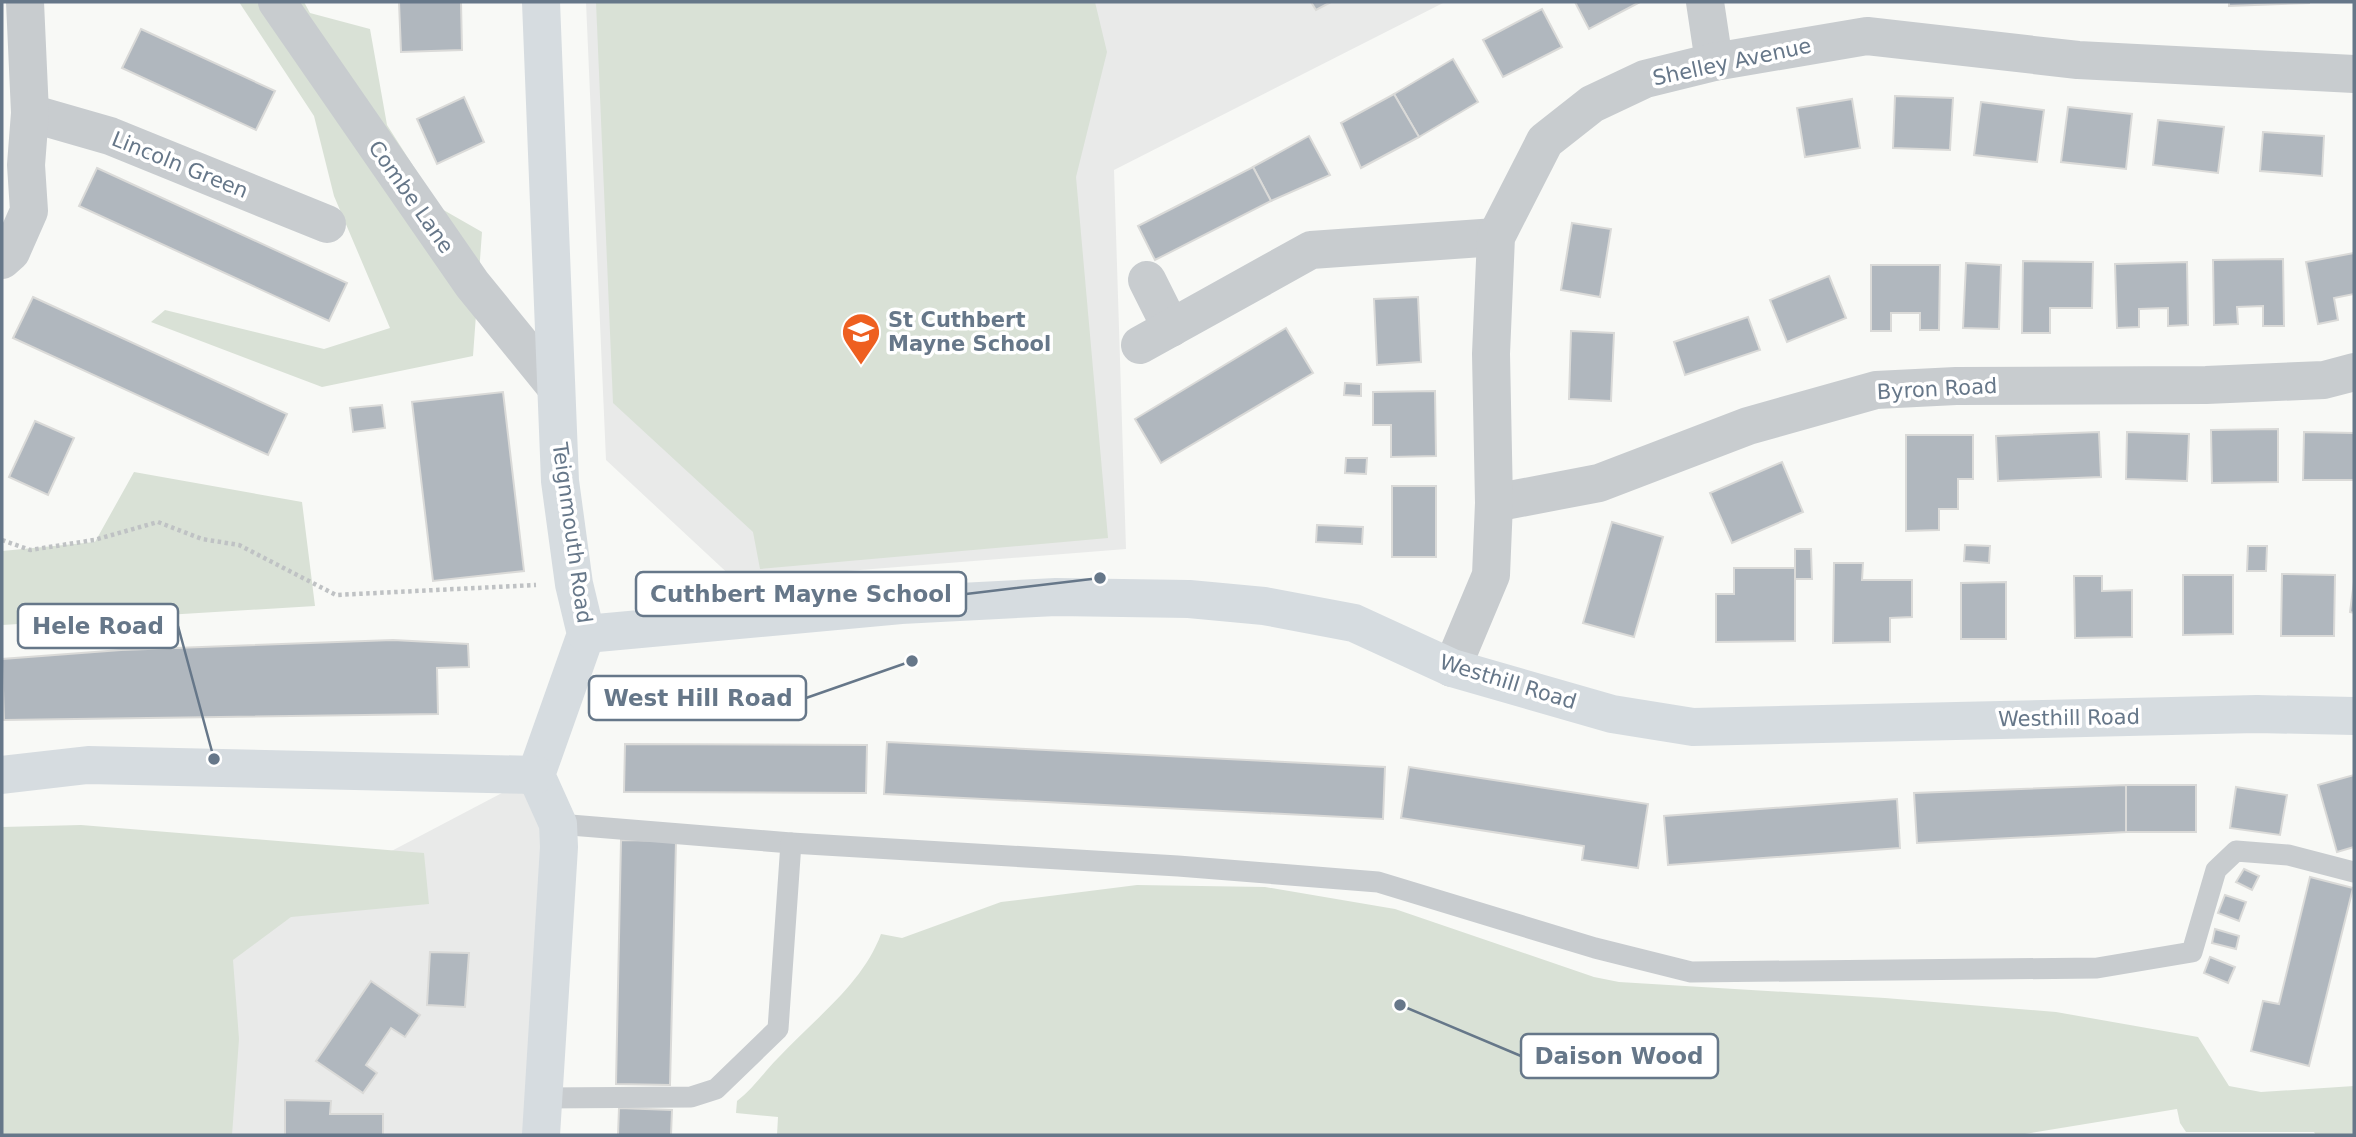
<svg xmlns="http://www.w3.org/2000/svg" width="2356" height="1137" viewBox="0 0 2356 1137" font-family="'DejaVu Sans',sans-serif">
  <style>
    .built { fill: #e9eae9 }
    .green { fill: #d9e1d6 }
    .building { fill: #b0b7be; stroke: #dadad8; stroke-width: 2 }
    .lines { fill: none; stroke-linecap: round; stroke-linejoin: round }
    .path { stroke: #bfc2c4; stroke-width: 4.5; stroke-dasharray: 3.5 3.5; stroke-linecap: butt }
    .lane { stroke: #c8cccf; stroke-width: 21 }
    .street { stroke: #c8cccf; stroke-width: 38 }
    .secondary { stroke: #d6dce0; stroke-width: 38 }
    .labels { text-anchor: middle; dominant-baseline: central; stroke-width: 7; stroke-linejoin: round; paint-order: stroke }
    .street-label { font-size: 21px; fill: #667789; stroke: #fff }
    .poi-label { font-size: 21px; font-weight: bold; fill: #667789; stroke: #fff; text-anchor: start }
    .leader { fill: none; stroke: #667789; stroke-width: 2.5 }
    .callout-dot { fill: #667789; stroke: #fff; stroke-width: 2.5 }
    .callout { fill: #fff; stroke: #667789; stroke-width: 2.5 }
    .callout-label { font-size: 23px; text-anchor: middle; font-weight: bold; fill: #667789 }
  </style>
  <rect width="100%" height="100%" fill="#f8f9f6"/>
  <g class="built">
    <polygon points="586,2 1445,2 1114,170 1126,549 735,580 606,460"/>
    <polygon points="536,775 558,824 541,1135 78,1135 74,1018"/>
  </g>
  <g class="green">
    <polygon points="239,2 304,2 310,13 370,29 387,125 440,208 482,232 473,356 322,387 151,322 165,310 324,349 390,328 334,196 314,116"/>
    <polygon points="596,2 1095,2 1107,52 1076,177 1108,538 760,569 753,532 613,403"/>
    <polygon points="134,472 302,502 315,606 2,625 2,551 95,542"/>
    <polygon points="81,825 424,853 429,904 291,917 233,960 239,1039 232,1135 2,1135 2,827"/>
    <path d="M1137,885l128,2 130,22 199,68 25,5 266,16 171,14 142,25 31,49 32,6 93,-6v49h-38l-2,-3h-128l-6,-9 -3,-14 -158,26h-1242l1,-18 -42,-4 1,-12c16,-12 27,-29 41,-43 36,-39 84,-73 103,-124l21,4 99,-36z"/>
  </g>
  <g class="building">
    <polygon points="399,2 461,2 462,50 401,52"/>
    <polygon points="1311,2 1331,2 1316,10"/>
    <polygon points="1575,2 1640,2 1589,29"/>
    <polygon points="2229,2 2309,2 2309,3 2229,6"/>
    <polygon points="1542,9 1562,47 1503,77 1483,40"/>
    <polygon points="141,29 275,91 256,130 122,68"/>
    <polygon points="1453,59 1478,102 1419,137 1394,94"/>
    <polygon points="1394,94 1419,137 1361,168 1341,123"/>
    <polygon points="1895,96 1953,98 1950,150 1893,148"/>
    <polygon points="464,97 484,142 437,164 417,119"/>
    <polygon points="1852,99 1860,148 1805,157 1797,108"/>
    <polygon points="1981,102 2044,110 2037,162 1974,155"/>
    <polygon points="2068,107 2132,114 2126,169 2061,162"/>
    <polygon points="2158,120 2224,127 2218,173 2153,165"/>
    <polygon points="2263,132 2324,136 2322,176 2260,171"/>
    <polygon points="1309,136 1330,175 1271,201 1253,167"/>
    <polygon points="1253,167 1271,201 1155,260 1138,226"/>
    <polygon points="97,168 347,283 329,321 79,206"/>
    <polygon points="1572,223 1611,229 1600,297 1561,290"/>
    <polygon points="2354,253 2354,294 2334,298 2338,320 2318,324 2306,262"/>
    <polygon points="2283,259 2284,326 2263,326 2263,306 2237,307 2238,324 2214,325 2213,260"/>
    <polygon points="2023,261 2093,262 2092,308 2050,308 2050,333 2022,333"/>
    <polygon points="2187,262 2188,325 2168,326 2168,308 2139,309 2139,327 2117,328 2115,264"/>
    <polygon points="1966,263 2001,265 1999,329 1963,328"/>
    <polygon points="1871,265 1940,265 1939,330 1920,330 1920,313 1891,313 1891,331 1871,331"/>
    <polygon points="1829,276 1846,318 1787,342 1770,300"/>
    <polygon points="33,297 287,414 268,455 13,338"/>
    <polygon points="1418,297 1421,362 1377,365 1374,299"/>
    <polygon points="1748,317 1760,350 1685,375 1674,342"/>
    <polygon points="1286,328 1313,373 1161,463 1135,419"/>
    <polygon points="1571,331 1614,333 1611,401 1569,399"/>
    <polygon points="1345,383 1361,384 1361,396 1344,395"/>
    <polygon points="1435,391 1436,456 1391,457 1391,425 1373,425 1373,392"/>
    <polygon points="503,392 524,571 433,581 412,402"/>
    <polygon points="382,405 385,428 353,432 350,408"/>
    <polygon points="35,421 74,438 48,495 9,477"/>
    <polygon points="2278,429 2278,482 2212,483 2211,430"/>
    <polygon points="2099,432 2101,477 1998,481 1996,436"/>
    <polygon points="2127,432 2189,434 2187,481 2126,479"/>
    <polygon points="2304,432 2354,433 2354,480 2303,480"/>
    <polygon points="1906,435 1973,435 1973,479 1958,479 1958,509 1939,509 1939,530 1906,531"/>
    <polygon points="1346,458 1367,458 1366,474 1345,473"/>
    <polygon points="1782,462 1803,512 1732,543 1710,493"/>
    <rect x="1392" y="486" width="44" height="71"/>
    <polygon points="1612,522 1663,537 1634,637 1583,623"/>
    <polygon points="1317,525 1363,527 1362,544 1316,542"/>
    <polygon points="1965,545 1990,546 1989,563 1964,561"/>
    <polygon points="2248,546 2267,546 2266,571 2247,571"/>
    <polygon points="1795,549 1811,549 1812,579 1795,579"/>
    <polygon points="1834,563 1863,563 1862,580 1912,580 1912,617 1890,618 1890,642 1833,643"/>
    <polygon points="1734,568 1795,568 1795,641 1716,642 1716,594 1734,594"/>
    <polygon points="2282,574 2335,575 2334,636 2281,636"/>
    <polygon points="2183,575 2233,575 2233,634 2183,635"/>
    <polygon points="2074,576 2102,576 2102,591 2132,590 2132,637 2075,638"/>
    <polygon points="2006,582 2006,639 1961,639 1961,583"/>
    <polygon points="2354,582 2354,613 2350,612"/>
    <polygon points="393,640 468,644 469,667 437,668 438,714 4,720 2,659 121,650"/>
    <polygon points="887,742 1385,767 1383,819 884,794"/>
    <polygon points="625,744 867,745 866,793 624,792"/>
    <polygon points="1409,767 1648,804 1638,868 1582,860 1584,846 1401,818"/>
    <polygon points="2354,775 2354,847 2337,852 2318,785"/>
    <polygon points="2126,785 2126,832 1917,843 1914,793"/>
    <rect x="2126" y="785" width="70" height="47"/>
    <polygon points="2236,787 2287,795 2280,835 2230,828"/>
    <polygon points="1897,799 1900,848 1668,865 1664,816"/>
    <polygon points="621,840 676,841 670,1085 616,1084"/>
    <polygon points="2244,869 2259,876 2252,890 2236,882"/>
    <polygon points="2310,877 2353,888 2309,1066 2251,1051 2263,1001 2279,1004"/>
    <polygon points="2225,895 2246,902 2239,921 2218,913"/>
    <polygon points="2215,929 2239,936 2236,949 2212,943"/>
    <polygon points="430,952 469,953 465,1007 427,1005"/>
    <polygon points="2210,957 2235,967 2228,983 2204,973"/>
    <polygon points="371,981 420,1015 405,1037 391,1028 366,1065 377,1073 363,1093 316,1061"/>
    <polygon points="285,1100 331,1101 330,1114 383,1114 383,1135 285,1135"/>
    <polygon points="619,1108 672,1110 671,1135 618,1135"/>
  </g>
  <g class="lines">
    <polyline class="path" points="2,540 30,550 94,540 158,522 202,539 239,545 336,595 536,585"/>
    <g class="lane">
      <polyline points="558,824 791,843 1178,866 1378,882 1595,948 1691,972 2097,968 2192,952 2216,870 2236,851 2288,855 2354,872"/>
      <polyline points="543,1098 691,1097 716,1089 778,1029 791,843"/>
    </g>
    <g class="street">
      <polyline points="277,2 472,284 555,386"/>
      <polyline points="1705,2 1714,62"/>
      <polyline points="30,113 110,136 327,224"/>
      <polyline points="2,260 11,252 29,211 26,165 30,113 25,2"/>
      <polyline points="1147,280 1171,328"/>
      <polyline points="1140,345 1311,250 1496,237"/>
      <polyline points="1494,503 1599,483 1748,426 1876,390 1956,386 2206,385 2324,380 2354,372"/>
      <polyline points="1452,668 1491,575 1494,503 1491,354 1496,237 1545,141 1592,104 1645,79 1714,62 1867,36 2078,60 2354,74"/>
    </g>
    <g class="secondary">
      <polyline points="541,2 560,481 574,584 586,634 536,775 558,824 559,847 541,1135"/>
      <polyline points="586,634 901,605 1056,597 1189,599 1264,606 1354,623 1452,668 1612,714 1693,727 2257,714 2354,716"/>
      <polyline points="2,775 88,765 536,775"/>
    </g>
  </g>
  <defs>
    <g id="school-pin" transform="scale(2.0125)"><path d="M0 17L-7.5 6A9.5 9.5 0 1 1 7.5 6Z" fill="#ee5f20" stroke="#fff"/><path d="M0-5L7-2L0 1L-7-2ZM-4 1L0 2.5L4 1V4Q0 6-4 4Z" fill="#fff"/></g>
  </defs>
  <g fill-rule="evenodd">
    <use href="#school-pin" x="861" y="332"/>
  </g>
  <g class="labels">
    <g class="street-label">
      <text transform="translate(1732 62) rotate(-12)">Shelley Avenue</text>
      <text transform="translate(180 165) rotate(22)">Lincoln Green</text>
      <text transform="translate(411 197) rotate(55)">Combe Lane</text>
      <text transform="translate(1937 389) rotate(-3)">Byron Road</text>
      <text transform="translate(572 533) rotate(82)">Teignmouth Road</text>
      <text transform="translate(1508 682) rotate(17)">Westhill Road</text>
      <text transform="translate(2069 718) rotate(-1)">Westhill Road</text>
    </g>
    <g class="poi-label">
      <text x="888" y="320">St Cuthbert<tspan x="888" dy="24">Mayne School</tspan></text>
    </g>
  </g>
  <path class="leader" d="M1100 578L966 594M214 759L178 626M912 661L806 698M1400 1005L1521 1056"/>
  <g class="callout-dot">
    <circle cx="1100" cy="578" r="7"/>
    <circle cx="214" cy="759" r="7"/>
    <circle cx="912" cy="661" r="7"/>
    <circle cx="1400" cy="1005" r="7"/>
  </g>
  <g class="callout">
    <rect x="636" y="572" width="330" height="44" rx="7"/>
    <rect x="18" y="604" width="160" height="44" rx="7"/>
    <rect x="589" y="676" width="217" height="44" rx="7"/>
    <rect x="1521" y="1034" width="197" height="44" rx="7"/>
  </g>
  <g class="callout-label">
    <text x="801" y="602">Cuthbert Mayne School</text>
    <text x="98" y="634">Hele Road</text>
    <text x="698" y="706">West Hill Road</text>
    <text x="1619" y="1064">Daison Wood</text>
  </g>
  <rect width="2356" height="1137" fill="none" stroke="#667789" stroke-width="7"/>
</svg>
